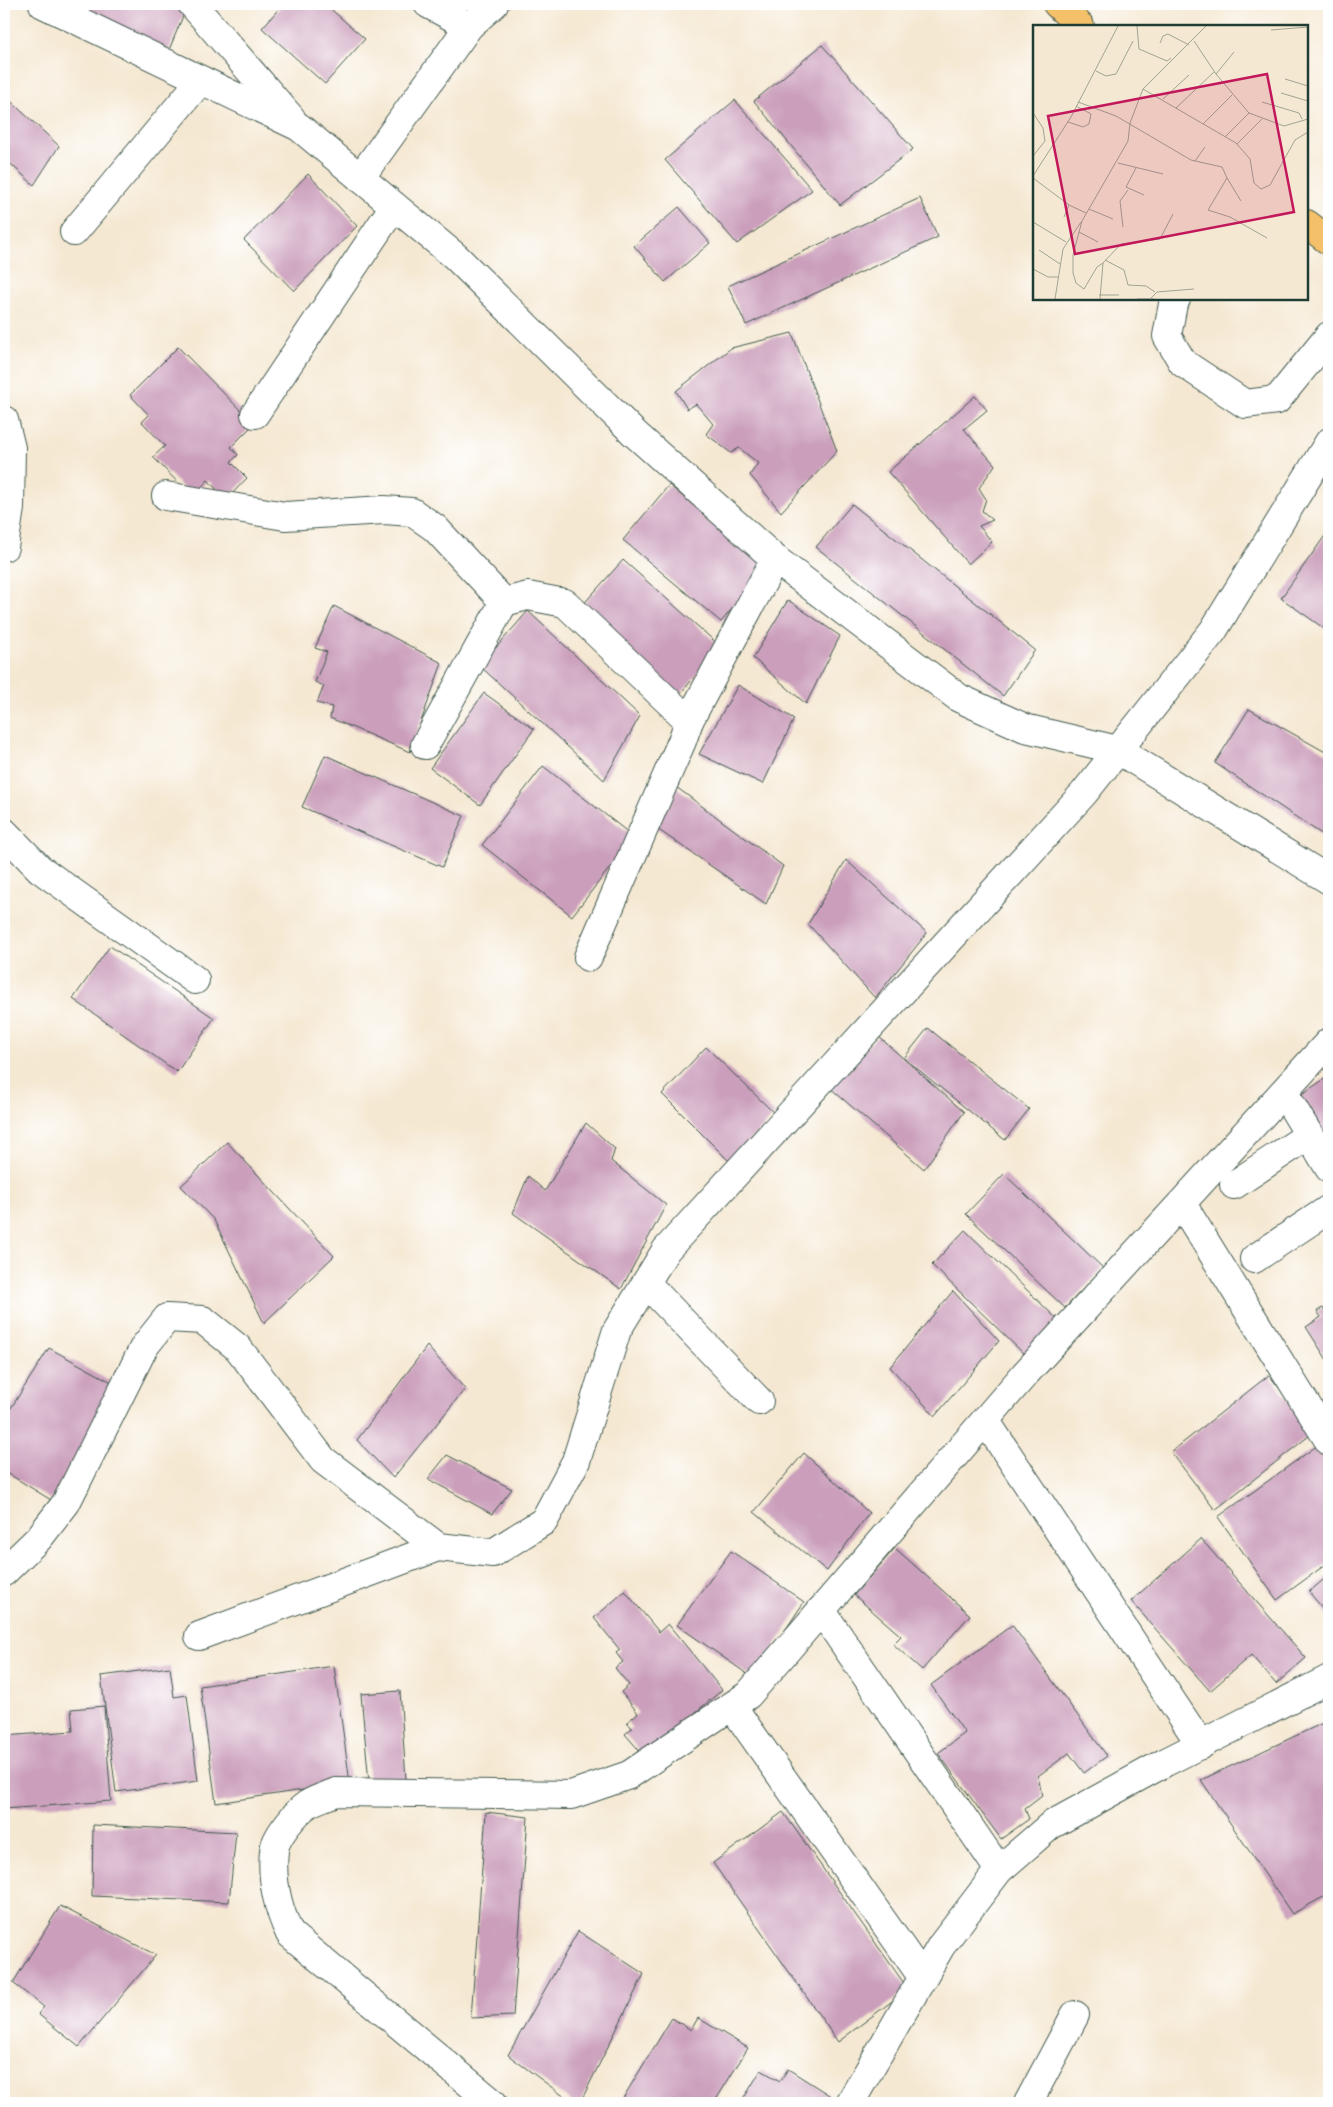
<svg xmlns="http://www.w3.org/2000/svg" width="1333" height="2107" viewBox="0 0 1333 2107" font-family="Sriracha,sans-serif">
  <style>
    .building { fill: #cb9fbb }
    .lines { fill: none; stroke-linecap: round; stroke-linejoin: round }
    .minor-casing { stroke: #3f574c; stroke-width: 30 }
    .highway-casing { stroke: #3f574c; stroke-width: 30 }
    .minor { stroke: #fff; stroke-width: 28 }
    .highway { stroke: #f4c16a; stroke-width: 28 }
    .inset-road { fill: none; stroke: #9fa493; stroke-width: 1 }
    .view { fill: #c2185b; fill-opacity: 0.15; stroke: #c2185b; stroke-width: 2.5 }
    .inset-edge { fill: none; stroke: #1f3d34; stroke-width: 2.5 }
  </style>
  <rect width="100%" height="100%" fill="#fff"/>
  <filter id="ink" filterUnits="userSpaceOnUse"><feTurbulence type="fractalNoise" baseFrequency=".02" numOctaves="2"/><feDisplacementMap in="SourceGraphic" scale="10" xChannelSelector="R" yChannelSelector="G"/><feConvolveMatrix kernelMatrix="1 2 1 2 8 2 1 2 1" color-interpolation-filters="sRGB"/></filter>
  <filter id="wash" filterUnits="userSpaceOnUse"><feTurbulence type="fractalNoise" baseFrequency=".0096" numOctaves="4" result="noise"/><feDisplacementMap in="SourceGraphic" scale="20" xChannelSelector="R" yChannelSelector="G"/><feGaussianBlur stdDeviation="1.12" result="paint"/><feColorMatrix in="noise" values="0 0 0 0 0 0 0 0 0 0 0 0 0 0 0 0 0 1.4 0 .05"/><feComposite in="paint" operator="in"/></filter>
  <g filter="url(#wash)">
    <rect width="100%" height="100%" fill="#f5e8d2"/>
    <g id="blocks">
      <g class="building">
        <polygon points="71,4 172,4 185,11 169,50"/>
        <polygon points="283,4 325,4 365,39 325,84 262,28"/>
        <polygon points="822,45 913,149 840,205 754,101"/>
        <polygon points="4,95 59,146 34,185 4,158"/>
        <polygon points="735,100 812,190 737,244 665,160"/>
        <polygon points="308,174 357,226 294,291 244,240"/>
        <polygon points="920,198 938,237 746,325 728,286"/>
        <polygon points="679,207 710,243 665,282 634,246"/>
        <polygon points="792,333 837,451 781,512 750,475 758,463 739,448 731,453 706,434 713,424 696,404 687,409 676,391 731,348"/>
        <polygon points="178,347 254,424 231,447 238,455 231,462 247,478 226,500 208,480 192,497 153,457 165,446 142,422 149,415 130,395"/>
        <polygon points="975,396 987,410 964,429 995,465 979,488 986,499 982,511 993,520 979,526 992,542 968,564 888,472"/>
        <polygon points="669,485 767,567 721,622 623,540"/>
        <polygon points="852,504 1035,650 1003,696 816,547"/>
        <polygon points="1329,530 1329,632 1281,598"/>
        <polygon points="623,560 721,647 677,697 579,609"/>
        <polygon points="788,600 840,636 806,704 753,658"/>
        <polygon points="334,606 442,663 410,752 330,718 332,707 317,703 324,686 315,682 327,652 315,648"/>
        <polygon points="528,611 640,716 604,780 480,666"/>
        <polygon points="738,685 794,719 763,784 699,754"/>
        <polygon points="484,693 534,729 480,805 430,768"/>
        <polygon points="1249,709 1329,754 1329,839 1215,763"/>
        <polygon points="325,755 464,816 442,867 302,807"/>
        <polygon points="543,766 634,837 572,916 482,845"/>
        <polygon points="672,784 783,866 766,904 650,824"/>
        <polygon points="846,860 927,933 875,998 808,924"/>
        <polygon points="110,946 214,1018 177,1072 73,999"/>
        <polygon points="928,1028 1029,1109 1005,1140 904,1058"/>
        <polygon points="878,1036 964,1112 924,1169 829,1087"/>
        <polygon points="706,1047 775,1114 730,1162 662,1094"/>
        <polygon points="1329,1076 1329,1143 1299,1096"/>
        <polygon points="586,1123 615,1149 611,1161 666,1205 621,1289 513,1213 528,1176 545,1191"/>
        <polygon points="227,1142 334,1256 264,1323 214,1220 181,1186"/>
        <polygon points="1004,1174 1103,1268 1065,1308 966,1214"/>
        <polygon points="965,1230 1058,1320 1025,1355 932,1265"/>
        <polygon points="953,1291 999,1341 935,1416 890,1367"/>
        <polygon points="1323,1308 1329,1316 1329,1363 1306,1327 1321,1317 1317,1311"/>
        <polygon points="427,1346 465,1389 393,1478 357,1440"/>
        <polygon points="49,1348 117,1385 51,1500 4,1471 4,1419"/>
        <polygon points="1269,1375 1314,1432 1215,1510 1171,1452"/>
        <polygon points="1318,1445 1329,1461 1329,1562 1277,1600 1218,1517"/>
        <polygon points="804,1453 869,1513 827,1571 754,1512"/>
        <polygon points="447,1455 512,1489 492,1514 428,1479"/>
        <polygon points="1201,1539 1306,1658 1276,1684 1251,1655 1210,1691 1131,1601"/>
        <polygon points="895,1548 970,1615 922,1670 893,1644 901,1636 854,1595"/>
        <polygon points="731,1551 804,1602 753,1678 677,1625"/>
        <polygon points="1329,1575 1329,1616 1309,1592"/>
        <polygon points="625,1591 659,1632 668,1624 722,1690 644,1756 625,1734 632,1728 627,1722 638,1713 621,1692 629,1685 615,1668 623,1662 616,1653 620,1650 594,1618"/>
        <polygon points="1012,1625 1107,1756 1084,1773 1069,1753 1038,1776 1042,1796 1025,1809 1029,1819 1001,1839 938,1753 965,1733 931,1685"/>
        <polygon points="334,1666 350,1783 216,1803 200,1686"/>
        <polygon points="170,1667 174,1697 187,1695 198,1781 116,1792 101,1676"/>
        <polygon points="400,1691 406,1780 369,1783 361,1694"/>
        <polygon points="104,1706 111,1801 4,1809 4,1736 73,1731 71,1709"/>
        <polygon points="1323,1723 1329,1732 1329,1894 1292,1914 1201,1780"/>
        <polygon points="486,1812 528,1817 513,2016 471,2018"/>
        <polygon points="783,1812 908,1989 838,2042 713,1863"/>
        <polygon points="93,1825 236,1832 229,1902 92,1896"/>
        <polygon points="60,1906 156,1955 79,2047 38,2014 44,2007 13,1983"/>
        <polygon points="578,1931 644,1974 580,2103 573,2103 508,2055"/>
        <polygon points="672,2018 691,2030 698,2018 748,2048 714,2103 620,2103"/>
        <polygon points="788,2069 837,2100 835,2103 741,2103 761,2070 780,2081"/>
      </g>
    </g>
  </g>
  <g filter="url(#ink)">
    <use href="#blocks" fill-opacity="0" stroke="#3f574c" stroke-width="1"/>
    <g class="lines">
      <g class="minor-casing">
        <g id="minor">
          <polyline points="43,4 299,127 456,257 634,433 775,559 959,698 1025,728 1118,750 1329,880"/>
          <polyline points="192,4 291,118"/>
          <polyline points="428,4 469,26 494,4"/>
          <polyline points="360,178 469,26"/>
          <polyline points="74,232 201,80"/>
          <polyline points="1176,299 1173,304 1167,336 1183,363 1245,404 1277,400 1329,336"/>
          <polyline points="255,414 394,206"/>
          <polyline points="4,420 11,448 10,508 4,547"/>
          <polyline points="166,496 285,516 384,510 412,512 435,528 504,602"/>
          <polyline points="425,745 504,602 528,596 565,603 689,721"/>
          <polyline points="4,832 40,869 195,980"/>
          <polyline points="588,957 682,741 689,721 775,559"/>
          <polyline points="1284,1093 1329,1168"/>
          <polyline points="1234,1185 1309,1135"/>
          <polyline points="1182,1204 1329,1441"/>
          <polyline points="1254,1259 1329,1209"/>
          <polyline points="646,1283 759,1401"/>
          <polyline points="985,1420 1201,1745"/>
          <polyline points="4,1572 39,1538 66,1503 144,1347 167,1318 203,1320 238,1348 323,1460 438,1547 493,1553 544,1521 576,1461 617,1330 666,1250 1084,793 1213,631 1329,442"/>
          <polyline points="821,1610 999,1870"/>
          <polyline points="199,1636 438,1547"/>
          <polyline points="732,1706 923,1978"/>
          <path d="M493,2103l-203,-169c-12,-25 -19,-55 -16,-83 1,-14 22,-39 34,-47 8,-5 19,-8 28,-12l235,3 58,-20 119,-80 277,-321 304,-332"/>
          <polyline points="850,2103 941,1946 999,1870 1051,1825 1164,1763 1329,1679"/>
          <polyline points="1028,2103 1075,2015"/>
        </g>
      </g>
      <g class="highway-casing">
        <g id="highway">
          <polyline points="1057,4 1080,26"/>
          <polyline points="1307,224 1329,241"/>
        </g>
      </g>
      <use href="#minor" class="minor"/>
      <use href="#highway" class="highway"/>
    </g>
  </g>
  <g transform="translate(1033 25)">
    <rect width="275" height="275" fill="#f5e8d2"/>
    <path class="inset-road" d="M104,1l2,23 28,12 4,-3M238,5l37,-3M161,16l22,33 33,39 35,13 24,-7M127,18l3,-7 5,-2 21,11M63,46l10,5 10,-2 17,-33M183,49l18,-22M252,54l23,7M110,64l93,54 14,16 4,24 7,6 9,-4 25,-45 13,-8M248,68l27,8M130,74l26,-24M45,77l38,14 75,44 31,7 5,11 -19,32 22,7 37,21M229,77l37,11 3,6M143,83l38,-36M0,88l10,15 2,13 -12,15M35,97l15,5 6,-3 2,-10 -15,-8M170,99l29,-29M192,112l24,-24M204,119l25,-25M162,136l10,-14M85,138l45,11M103,143l-10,19 18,8M0,151l38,-59 47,-91M0,153l36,27 -5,12M194,153l14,23M36,180l17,8M56,184l24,10M0,197l33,20M90,202l-3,-26 8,-11M46,207l19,10M6,225l21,14M72,235l19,10 4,15 18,1 9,6M70,238l18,-19 39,-5 13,-25M0,244l15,8h10M66,270h20M118,273l6,-6 37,-3M22,274l8,-50 18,-27M67,274l3,-36 -6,4 -13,22 -8,-6 -3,-10v-18l9,-34 46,-80 2,-18 13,-34 63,-63M104,274h17"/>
    <path class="view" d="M234,49l27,138 -219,42 -27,-138z"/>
    <rect width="275" height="275" class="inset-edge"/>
  </g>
  <rect width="1333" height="2107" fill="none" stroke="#fff" stroke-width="20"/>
</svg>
